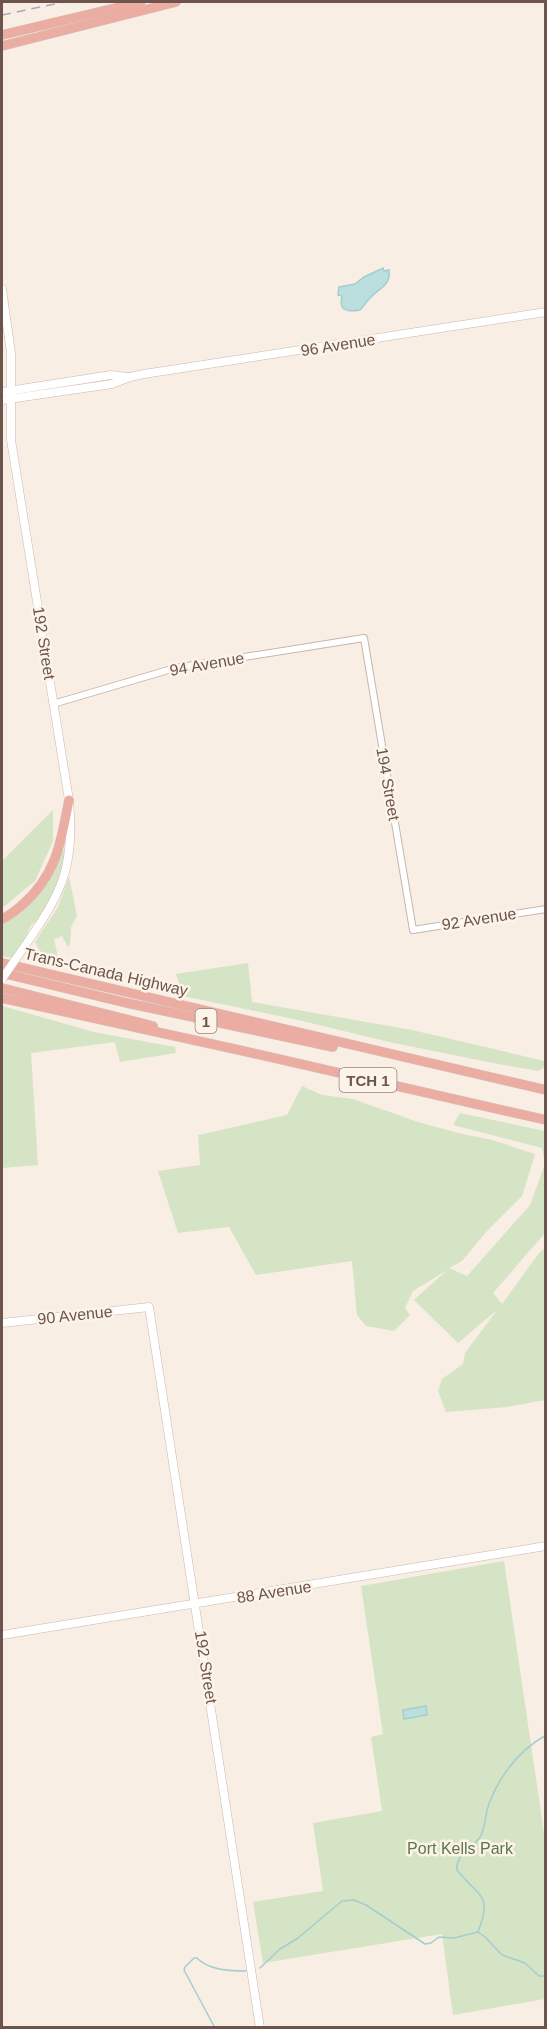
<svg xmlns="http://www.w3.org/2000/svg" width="547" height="2029" viewBox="0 0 547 2029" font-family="Helvetica,sans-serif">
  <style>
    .green { fill: #d5e4c4 }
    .water { fill: #bbdedf; stroke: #a3ced0; stroke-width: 1.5 }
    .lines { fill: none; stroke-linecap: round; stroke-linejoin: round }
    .stream { stroke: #a3ced0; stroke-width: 1.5 }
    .tertiary-casing { stroke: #c8b5ac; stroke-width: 8 }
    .secondary-casing { stroke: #cdb7ac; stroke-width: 9 }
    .motorway-casing { stroke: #d3ccca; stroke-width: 10 }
    .tertiary { stroke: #fff; stroke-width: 6 }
    .secondary { stroke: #fff; stroke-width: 8 }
    .motorway { stroke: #ebada2; stroke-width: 9 }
    .rail { stroke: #b0a4c0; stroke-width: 1.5; stroke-dasharray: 9 6; stroke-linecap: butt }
    .secondary-bridge-casing { stroke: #cdb7ac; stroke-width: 9; stroke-linecap: butt }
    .secondary-bridge { stroke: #fff; stroke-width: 8 }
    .labels { text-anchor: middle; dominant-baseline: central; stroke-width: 5; stroke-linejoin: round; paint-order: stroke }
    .shield { fill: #fcf3e9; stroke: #98847c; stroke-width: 1.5 }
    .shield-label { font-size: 15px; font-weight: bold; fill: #6d554d }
    .street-label { font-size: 16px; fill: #6d554d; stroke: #fcf3e9 }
    .park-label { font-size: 16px; fill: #5c784a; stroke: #fcf3e9 }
  </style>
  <rect width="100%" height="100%" fill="#f9eee4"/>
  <g class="green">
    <polygon points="53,810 53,841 35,881 2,908 2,861"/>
    <polygon points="61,850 66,850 59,881 43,915 31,925 22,945 12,958 2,956 2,923 15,915"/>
    <polygon points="69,877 77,916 71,927 70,945 68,947 62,936 54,939 59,962 42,955 35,942 58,907"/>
    <polygon points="248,963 252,1002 412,1030 545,1061 545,1067 538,1071 498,1064 389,1042 294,1019 183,996 176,974"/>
    <polygon points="2,1006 94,1032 175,1047 176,1053 120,1062 115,1042 31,1053 38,1165 2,1168"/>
    <polygon points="302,1086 322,1095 353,1099 418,1122 458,1133 492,1140 535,1154 522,1196 487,1231 462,1261 449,1268 467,1276 530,1205 545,1164 542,1148 453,1125 460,1113 545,1131 545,1233 493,1293 502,1304 539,1253 545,1248 545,1400 507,1407 446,1412 438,1391 442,1379 463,1364 465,1353 498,1309 458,1343 414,1300 447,1270 413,1291 405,1308 410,1315 394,1331 366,1326 357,1315 352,1261 256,1275 229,1227 178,1233 158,1171 200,1165 198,1135 287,1115"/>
    <polygon points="504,1561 545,1840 545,1999 453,2015 442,1934 263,1963 253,1902 323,1891 313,1823 382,1811 371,1737 383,1734 361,1586"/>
  </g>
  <g class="water">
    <path d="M383,268l1,3 5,-1c2,16 -10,18 -19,28 -4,4 -6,8 -10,12 -6,1 -18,3 -19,-7 0,-2 1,-5 1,-7l-4,-1 1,-8 16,-3 9,-7z"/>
    <polygon points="426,1706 427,1715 404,1719 403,1710"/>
  </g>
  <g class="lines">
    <g class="stream">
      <polyline points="478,1932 485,1937 502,1955 525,1963 539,1976 546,1976"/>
      <path d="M260,1968l20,-19 18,-11 44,-37 12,-1 12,5 59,39 6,-1 8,-6 15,1 24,-6c15,-39 1,-34 -21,-62 -2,-15 16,-22 23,-33 6,-10 5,-25 10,-36 11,-27 30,-51 56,-66"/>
      <path d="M215,2028l-31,-58 1,-3 9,-9h3c11,12 32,13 49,13"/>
    </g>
    <g class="tertiary-casing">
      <polyline id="tertiary" points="53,704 175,668 364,638 413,930 546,909"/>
    </g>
    <g class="secondary-casing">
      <g id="secondary">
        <path d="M2,289l9,64v87l58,360c6,70 -8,94 -47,150"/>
        <polyline points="2,392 111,375 128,377"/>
        <polyline points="2,400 112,384 130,377 144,374 546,312"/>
        <polyline points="2,1323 149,1307 260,2028"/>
        <polyline points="2,1635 546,1546"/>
      </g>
    </g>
    <g class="motorway-casing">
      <g id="motorway">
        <polyline points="2,35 141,2"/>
        <polyline points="2,46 176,2"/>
        <path d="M2,919c7,-3 13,-8 19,-13 35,-30 40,-63 48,-106"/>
        <polyline points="2,963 546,1090"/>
        <polyline points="2,973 127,1003 333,1047"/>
        <polyline points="2,988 153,1026"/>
        <polyline points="2,998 239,1050 546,1120"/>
      </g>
    </g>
    <use href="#tertiary" class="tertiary"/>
    <use href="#secondary" class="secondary"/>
    <use href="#motorway" class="motorway"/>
    <polyline class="rail" points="2,15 64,2"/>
    <g class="secondary-bridge-casing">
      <polyline id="secondary-bridge" points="2,979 22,950"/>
    </g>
    <use href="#secondary-bridge" class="secondary-bridge"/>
  </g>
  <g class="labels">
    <g class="shield">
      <rect x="195.5" y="1009" width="21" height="24" rx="4.5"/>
      <rect x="339.5" y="1068" width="57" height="24" rx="4.5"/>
    </g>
    <g class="shield-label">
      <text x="206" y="1021">1</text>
      <text x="368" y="1080">TCH 1</text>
    </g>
    <g class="street-label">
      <text transform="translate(338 345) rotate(-9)">96 Avenue</text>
      <text transform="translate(44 643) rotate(81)">192 Street</text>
      <text transform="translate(207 664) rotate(-10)">94 Avenue</text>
      <text transform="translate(388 784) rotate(80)">194 Street</text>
      <text transform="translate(479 919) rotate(-9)">92 Avenue</text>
      <text transform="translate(106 972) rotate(13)">Trans-Canada Highway</text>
      <text transform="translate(75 1315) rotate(-6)">90 Avenue</text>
      <text transform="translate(274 1592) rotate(-9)">88 Avenue</text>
      <text transform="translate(206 1667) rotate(81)">192 Street</text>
    </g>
    <g class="park-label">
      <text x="460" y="1848">Port Kells Park</text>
    </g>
  </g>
  <rect width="547" height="2029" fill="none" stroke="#6d554d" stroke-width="6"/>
</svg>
